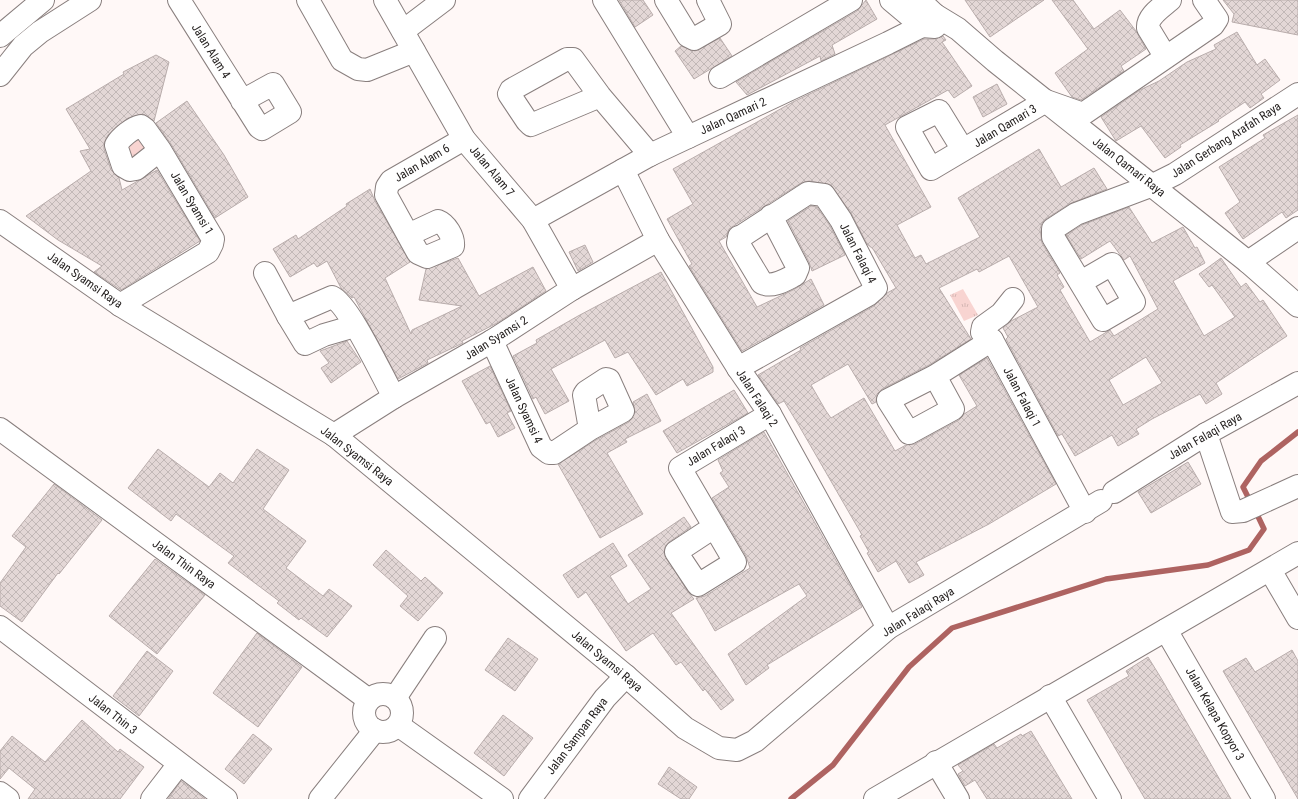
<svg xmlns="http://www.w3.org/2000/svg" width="1298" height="799" viewBox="0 0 1298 799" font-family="'Roboto Condensed',sans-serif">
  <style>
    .park { fill: url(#park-tufts) }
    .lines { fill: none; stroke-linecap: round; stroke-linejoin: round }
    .stream { stroke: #ae6361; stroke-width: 5.5 }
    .building { fill: url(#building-cross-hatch); stroke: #b9adac; fill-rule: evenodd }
    .minor-casing { stroke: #897f7e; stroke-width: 24 }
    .minor { stroke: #fff; stroke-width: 22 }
    .labels { text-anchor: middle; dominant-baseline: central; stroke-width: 3; stroke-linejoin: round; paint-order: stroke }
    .street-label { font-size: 12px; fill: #211d1c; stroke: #fff }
  </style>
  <defs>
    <pattern id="park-tufts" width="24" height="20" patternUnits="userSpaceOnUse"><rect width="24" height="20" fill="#f8d4d1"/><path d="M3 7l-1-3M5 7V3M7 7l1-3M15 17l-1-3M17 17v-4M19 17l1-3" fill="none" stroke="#d4b6b3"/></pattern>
    <pattern id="building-cross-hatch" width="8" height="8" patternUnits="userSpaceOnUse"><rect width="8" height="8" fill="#e3d7d6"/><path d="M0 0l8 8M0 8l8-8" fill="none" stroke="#c2b8b7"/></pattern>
  </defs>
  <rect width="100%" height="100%" fill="#fff8f7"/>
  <g class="park">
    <polygon points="141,126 155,148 130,170 116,145"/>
    <polygon points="963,289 978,315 964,321 950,295"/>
  </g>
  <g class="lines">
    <g class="stream">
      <polyline points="1251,503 1243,487 1261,461 1298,432"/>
      <polyline points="791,799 833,765 909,667 952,628 1106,579 1208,565 1249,550 1264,529 1255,510"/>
    </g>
  </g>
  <g class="building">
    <polygon points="619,0 643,0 653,15 635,27"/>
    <polygon points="866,0 877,19 832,45 835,54 821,61 820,56 747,95 736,82 857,11"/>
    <polygon points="965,0 1044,0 990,37"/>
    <polygon points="1052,0 1073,0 1094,29 1120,10 1136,31 1146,49 1121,66 1124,71 1081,100 1072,97 1055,73 1088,49"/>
    <polygon points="1223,0 1298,0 1298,35 1232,22 1234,14"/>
    <polygon points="1237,32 1257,65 1265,59 1280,80 1261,94 1264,98 1250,108 1245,102 1218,120 1219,121 1180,145 1181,147 1165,158 1141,126 1116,141 1101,117 1140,90 1159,81 1187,62 1216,49 1214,45"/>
    <path d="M943,36l3,4 -4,2 30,44 -18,12 -6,-8 -63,35 46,82 -34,18 18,33 6,-3 5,9 54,-27 -22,-39 81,-49 22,38 33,-19 13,21 -38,15 -23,15 -4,4 -2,6 2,14 18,30 -3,2 7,12 -4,3 30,52 20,-12 4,6 44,-27 -28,-53 -6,4 -14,-19 -29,18 -15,-24 16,-10 47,-18 23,36 31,-16 12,21 2,-1 8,16 -32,18 31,55 31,-19 -23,-32 -3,2 -10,-13 22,-16 20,29 5,-4 14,19 3,-2 24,36 -71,47 6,11 -16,10 -6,-10 -48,25 -16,10 3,5 -21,12 -6,-11 -37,21 -13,-22 -4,2 -52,-97 2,-2 -5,-9 8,-7 27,-14 -29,-51 -30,16 -2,-3 -38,19 32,51 -42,26 -47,24 -5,5 -1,8 -4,2 -24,-40 -37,21 15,26 5,7 33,-20 31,53 11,-6 9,-1 44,-24 5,-6 13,-8 -18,-31 28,-17 69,126 -67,40 -73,38 8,13 -15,8 -13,-22 -18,11 -11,-19 2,-1 -9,-16 2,-1 -64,-111 -14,-23 -6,3 -20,-29 43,-25 -1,-2 74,-42 13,-13 9,-5 -23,-39 -6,-5 -16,-31 -20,-28 -22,-4 -8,2 -66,42 -6,4 -3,8 -7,4 38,66 36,-17 18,-11 13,26 -82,46 -53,-85 3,-2 -25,-45 26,-15 -20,-35 120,-67 131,-63h10zM1146,357l16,26 -39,22 -14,-25z"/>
    <polygon points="720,38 732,56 694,79 675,51 681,46 695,51"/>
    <polygon points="156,55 169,62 154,121 143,114 128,118 108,135 104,143 104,149 111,170 119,178 122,190 157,170 200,241 121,290 94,272 102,266 58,240 26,216 91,171 80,151 90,149 66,109 124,74 123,72"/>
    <polygon points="997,84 1007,104 983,117 973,97"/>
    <polygon points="187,101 224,155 248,197 215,218 171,144 156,123"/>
    <polygon points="1298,115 1298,210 1286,218 1282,212 1243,239 1225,213 1240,202 1219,167 1265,138 1263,135"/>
    <polygon points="370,189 375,201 410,262 385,278 411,334 412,330 462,306 419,300 426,269 458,258 479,296 533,267 546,291 497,323 462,341 463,343 427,360 428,363 398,379 354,297 352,298 341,288 327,261 317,267 314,263 290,277 273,249 296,235 298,239 347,206 346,204"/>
    <polygon points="811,206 817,207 830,226 845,255 812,271 809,262 788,221"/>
    <polygon points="585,245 593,262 578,271 569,252"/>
    <polygon points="661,272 713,367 713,372 687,386 683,379 656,395 628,352 615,358 605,340 551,369 569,401 545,414 536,397 533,399 513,356 537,343 536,340 578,316"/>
    <polygon points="347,341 361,362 331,383 321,368 329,363 320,351"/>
    <polygon points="490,366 511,411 507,413 515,428 498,437 490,422 486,424 462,381"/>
    <polygon points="734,390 748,413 677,453 663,431"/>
    <polygon points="647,394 661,421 625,439 627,442 607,453 643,514 600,538 558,464 596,440 629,422 635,412 633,402"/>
    <polygon points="764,432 862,607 767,665 769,668 746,685 728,654 807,596 799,584 715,631 696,598 705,596 750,568 746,556 712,498 729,487 720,473 723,471 718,460"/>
    <polygon points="158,449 209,487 220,473 233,483 257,449 289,470 263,509 306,541 286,568 323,596 329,589 352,606 327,637 301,618 299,620 277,603 279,601 228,563 234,556 176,514 171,521 128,488"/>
    <polygon points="1188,462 1201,484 1151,513 1138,492"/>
    <polygon points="54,484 102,520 59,574 58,573 22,622 0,606 0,583 26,547 12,536"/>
    <polygon points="684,517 691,527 669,542 665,547 664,553 688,592 694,599 671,613 734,700 721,710 705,689 703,691 681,662 676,665 653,633 626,651 586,592 578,598 563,575 613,543 627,566 610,576 628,604 651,589 628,555"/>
    <polygon points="386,550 421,581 425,577 443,593 418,621 400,606 408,596 373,565"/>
    <polygon points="155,559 205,595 157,654 109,616"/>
    <polygon points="257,633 302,667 258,727 213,693"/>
    <polygon points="508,638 538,659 515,691 485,670"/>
    <polygon points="1292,650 1298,661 1298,799 1223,671 1246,658 1255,672"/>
    <polygon points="147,651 173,671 139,716 113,696"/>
    <polygon points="1148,657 1161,678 1231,799 1145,799 1122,760 1087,700 1129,676 1126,671"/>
    <polygon points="503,715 533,738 504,776 474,753"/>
    <polygon points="82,720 118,752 120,749 144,767 120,799 28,799 35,789 9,768 0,779 0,751 12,736 45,762"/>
    <polygon points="1031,731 1072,799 987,799 975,780 965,786 958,774 963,771 958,765 994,744 997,748 1021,734 1022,736"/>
    <polygon points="253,734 272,749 244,784 225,769"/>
    <polygon points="669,767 697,787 689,799 681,799 658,784"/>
    <polygon points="181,781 191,788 205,799 168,799"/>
  </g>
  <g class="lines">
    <g class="minor-casing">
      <g id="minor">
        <polyline points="179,0 259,127 262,129 290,112 273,84 242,101"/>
        <polyline points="308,0 342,60 358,69 367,70 414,51"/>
        <polyline points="385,0 464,139 533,220 572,289"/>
        <polyline points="604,0 688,137"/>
        <polyline points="666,0 688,36 694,39 720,24 708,0"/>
        <polyline points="891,0 922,26 935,27"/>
        <polyline points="919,0 935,15 958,29 995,61 1248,262 1298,306"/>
        <polyline points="403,31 444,0"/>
        <polyline points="0,36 43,0"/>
        <path d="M1165,56l-17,-28c-1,-12 14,-21 22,-28"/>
        <polyline points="0,75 23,46 40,32 90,0"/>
        <polyline points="720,77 851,0"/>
        <polyline points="600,96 531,125 527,121 509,94 511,90 567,59 573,59 600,96 650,155"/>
        <polyline points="963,150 931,169 907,127 939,111 963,150 1046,101 1083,114 1213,25 1217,19 1204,0"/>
        <polyline points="623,170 658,240 738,368 770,414 888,628"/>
        <polyline points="533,220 650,155 888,43 922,26 935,15"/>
        <polyline points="0,221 120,305 334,435 626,676 685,728 719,748 737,750 755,741 888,628 1101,501"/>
        <path d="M408,235l30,-14c8,3 16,16 15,25l-26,11 -9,-4 -32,-58 1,-8 4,-6 73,-42"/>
        <polyline points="1248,262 1298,228"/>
        <polyline points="265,273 288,316"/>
        <polyline points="1081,282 1112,264 1134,302 1103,320 1053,237 1053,229 1076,214 1153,185 1175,174 1298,94"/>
        <path d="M120,305l88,-53 4,-8 1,-5 -53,-89 -15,-21 -4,-3c-9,2 -20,11 -25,19l7,21 7,4 6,-1 24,-19"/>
        <path d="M355,326l-31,9 -19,9 -17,-28 44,-19c17,7 51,81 62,100"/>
        <polyline points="992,340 982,332 983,327 1001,314 1013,299"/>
        <polyline points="492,341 541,447 549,453 554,453 590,429 623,411 609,380 606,379 586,392 584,395 590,429"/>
        <path d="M738,368l130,-73 8,-7 -35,-68 -17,-25 -16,-2 -66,43 -3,1 -1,6 24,40c11,5 23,-3 33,-8l3,-7 -27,-52"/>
        <polyline points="935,376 953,409 909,433 888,400 935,376 992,340 1085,512"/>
        <polyline points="0,429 369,700"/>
        <polyline points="1206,434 1232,512 1243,511 1298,486"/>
        <polyline points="334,435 394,397 492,341 572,289 658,240"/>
        <polyline points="1114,492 1206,434 1298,383"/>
        <polyline points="714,527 676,552 698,585 735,562 680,468 770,414"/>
        <polyline points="1270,570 1298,618"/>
        <polyline points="0,627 226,799"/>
        <polyline points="1166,630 1264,799"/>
        <circle cx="383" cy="713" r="19"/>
        <polyline points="1050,696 1110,799"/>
        <polyline points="395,698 435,638"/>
        <polyline points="398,725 502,799"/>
        <polyline points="936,762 958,799"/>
        <polyline points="0,793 8,799"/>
        <polyline points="152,799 179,764"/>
        <polyline points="320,799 375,730"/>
        <polyline points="530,799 605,698 626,676"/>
        <polyline points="875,799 1298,553"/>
      </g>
    </g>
    <use href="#minor" class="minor"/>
  </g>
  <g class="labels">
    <g class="street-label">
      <text transform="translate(211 51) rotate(58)">Jalan Alam 4</text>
      <text transform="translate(733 116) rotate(-25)">Jalan Qamari 2</text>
      <text transform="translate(1005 126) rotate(-31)">Jalan Qamari 3</text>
      <text transform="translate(1226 140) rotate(-33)">Jalan Gerbang Arafah Raya</text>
      <text transform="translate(422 163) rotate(-31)">Jalan Alam 6</text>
      <text transform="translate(1129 167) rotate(38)">Jalan Qamari Raya</text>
      <text transform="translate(492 171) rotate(50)">Jalan Alam 7</text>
      <text transform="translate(192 203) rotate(59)">Jalan Syamsi 1</text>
      <text transform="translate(858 253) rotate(63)">Jalan Falaqi 4</text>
      <text transform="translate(85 280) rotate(35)">Jalan Syamsi Raya</text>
      <text transform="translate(496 338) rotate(-32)">Jalan Syamsi 2</text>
      <text transform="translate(1022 397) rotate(62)">Jalan Falaqi 1</text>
      <text transform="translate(757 398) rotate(57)">Jalan Falaqi 2</text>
      <text transform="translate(524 410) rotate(65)">Jalan Syamsi 4</text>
      <text transform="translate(1205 436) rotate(-30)">Jalan Falaqi Raya</text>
      <text transform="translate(716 446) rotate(-31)">Jalan Falaqi 3</text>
      <text transform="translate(357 456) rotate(38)">Jalan Syamsi Raya</text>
      <text transform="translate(184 564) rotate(36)">Jalan Thin Raya</text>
      <text transform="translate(918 612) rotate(-32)">Jalan Falaqi Raya</text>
      <text transform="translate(607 661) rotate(40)">Jalan Syamsi Raya</text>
      <text transform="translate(113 714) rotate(38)">Jalan Thin 3</text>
      <text transform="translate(1215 714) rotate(60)">Jalan Kelapa Kopyor 3</text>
      <text transform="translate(577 736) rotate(-53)">Jalan Sampan Raya</text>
    </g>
  </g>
</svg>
